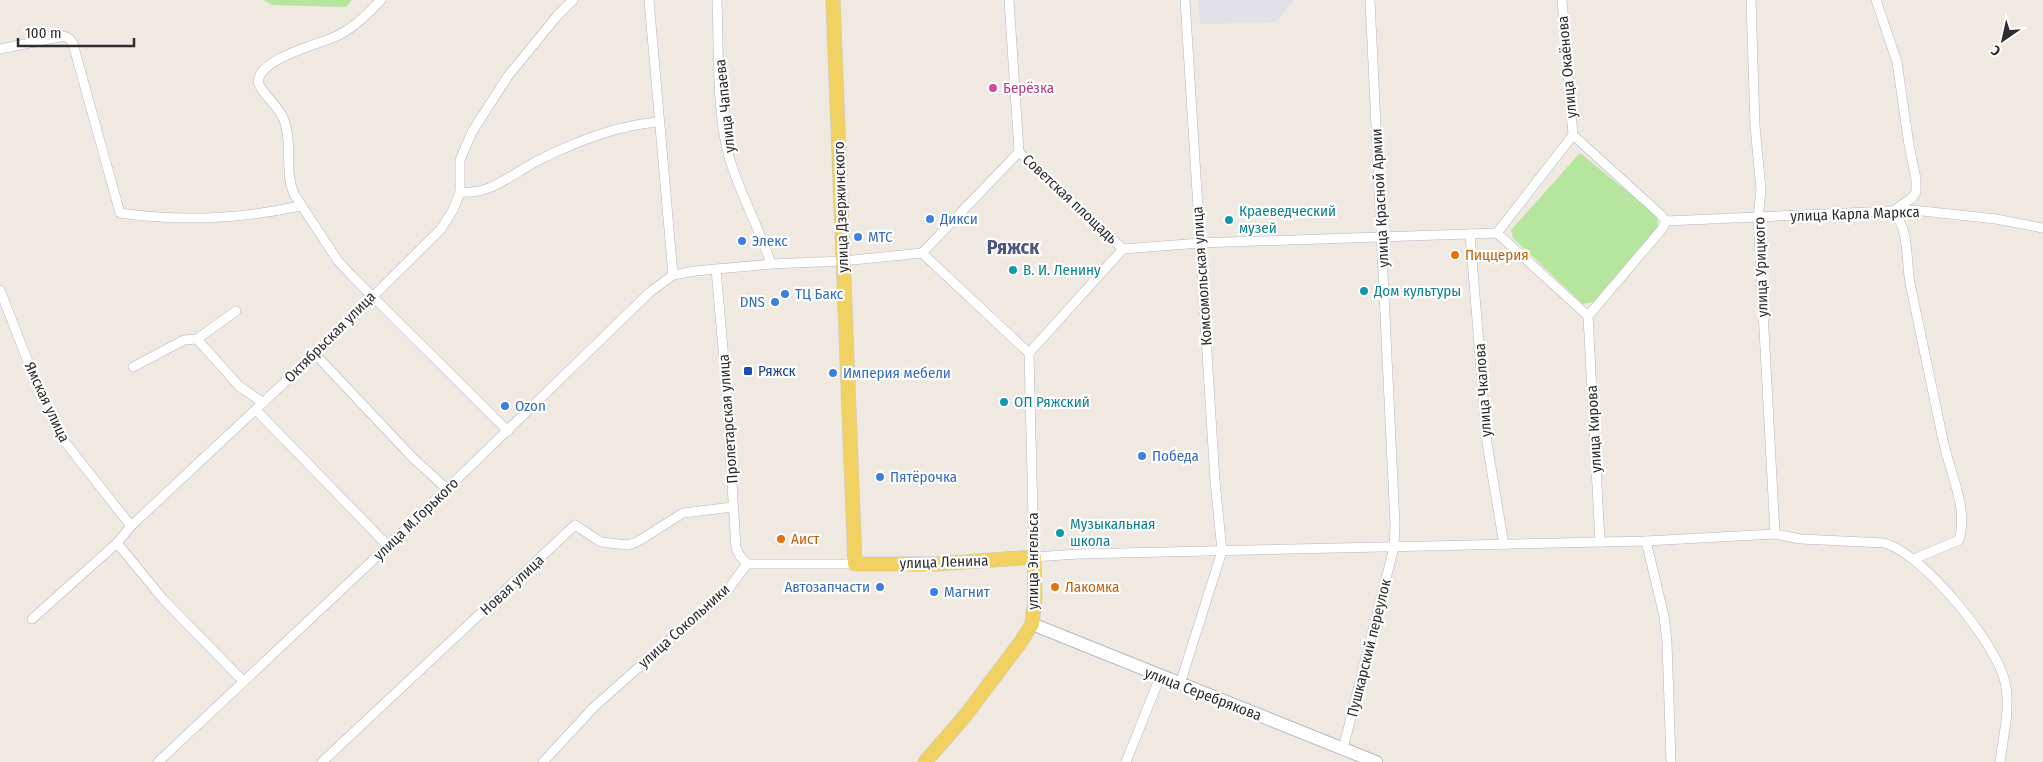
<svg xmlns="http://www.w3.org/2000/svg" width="2043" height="762" viewBox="0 0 2043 762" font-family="'Fira Sans Condensed',sans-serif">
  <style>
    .industrial { fill: #e3e1e8 }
    .green { fill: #b6e59e }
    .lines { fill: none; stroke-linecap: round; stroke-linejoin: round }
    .street-casing { stroke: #b4b7c1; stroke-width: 10 }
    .secondary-casing { stroke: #b4b7c1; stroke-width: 14 }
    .primary-casing { stroke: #c9c9c9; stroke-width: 15 }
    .street { stroke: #fff; stroke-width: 9 }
    .secondary { stroke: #fff; stroke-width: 12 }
    .primary { stroke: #f2d163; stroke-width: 14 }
    .hotel-dot { fill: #d1479c; stroke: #fff; stroke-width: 2 }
    .shop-dot { fill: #3f7fe0; stroke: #fff; stroke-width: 2 }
    .culture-dot { fill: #0f9aa8; stroke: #fff; stroke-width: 2 }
    .food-dot { fill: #e8710a; stroke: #fff; stroke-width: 2 }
    .transit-dot { fill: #1a4fb4; stroke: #fff; stroke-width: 2 }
    .labels { text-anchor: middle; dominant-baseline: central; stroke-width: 4.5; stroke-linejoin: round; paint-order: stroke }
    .street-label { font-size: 15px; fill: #2e2e2e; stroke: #fff }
    .hotel-label { font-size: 15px; fill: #b23c85; stroke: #fff; text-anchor: start }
    .culture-label { font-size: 15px; fill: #0d838f; stroke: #fff; text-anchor: start }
    .shop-label { font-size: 15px; fill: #366cbe; stroke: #fff; text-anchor: start }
    .food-label { font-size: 15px; fill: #c56008; stroke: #fff; text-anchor: start }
    .transit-label { font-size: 15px; fill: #164399; stroke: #fff; text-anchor: start }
    .district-label { font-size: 20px; font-weight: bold; fill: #4d5680; stroke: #fff }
  </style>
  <rect width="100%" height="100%" fill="#efe9e1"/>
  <polygon class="industrial" points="1198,0 1294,0 1277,22 1200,24"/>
  <g class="green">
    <polygon points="264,0 352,0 346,7 272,5"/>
    <polygon points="1580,153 1657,216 1658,228 1595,302 1583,304 1513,238 1511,230"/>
  </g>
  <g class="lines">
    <g class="street-casing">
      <g id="street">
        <path d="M381,0c-12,13 -25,26 -42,35 -18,9 -79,22 -81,47 5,14 21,23 26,38 9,24 0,51 10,74l44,67 14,15 156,155"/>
        <polyline points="649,0 673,275"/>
        <path d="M717,0c2,48 -1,111 12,157 11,37 30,70 42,107"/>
        <polyline points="1009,0 1019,152"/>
        <polyline points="1562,0 1573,135"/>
        <polyline points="1751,0 1755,126 1761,190 1758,218 1775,534"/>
        <path d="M1876,0l21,62 12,83 7,34v13l-4,6 -19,13c18,20 12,52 18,77 11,50 21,101 32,152 6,31 26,68 16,100l-45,19"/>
        <path d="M0,49l64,-13 6,3 3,5 47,169c62,9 120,6 180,-7"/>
        <path d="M460,192c32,3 51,-18 79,-32 36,-18 79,-35 119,-38"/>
        <polyline points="1666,221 1913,210 1996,219 2043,228"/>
        <polyline points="1497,233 1573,135 1660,214 1666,221 1662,229 1588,316"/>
        <polyline points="1497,233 1588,316"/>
        <polyline points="1470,234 1487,443 1504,545"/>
        <polyline points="1123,249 1200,243 1497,233"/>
        <polyline points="922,253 1019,152 1123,249"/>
        <polyline points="922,253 1029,353"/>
        <polyline points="716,269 725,372 736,548 740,556 747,564"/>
        <polyline points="0,290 39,390 61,437 131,526"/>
        <polyline points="1588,316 1600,542"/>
        <polyline points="197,339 239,386 263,403"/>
        <path d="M1029,353l5,204 44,-3 568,-13 129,-7 26,5 83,4c39,10 112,100 121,139 6,25 -2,55 -5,80"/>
        <polyline points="1029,353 1123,249"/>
        <polyline points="315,354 413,458 447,489"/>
        <polyline points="133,367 184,340 197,339 236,311"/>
        <polyline points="256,410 388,546"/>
        <polyline points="1646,541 1664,616 1667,642 1671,762"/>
        <polyline points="117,543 163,599 243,681"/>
        <polyline points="32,619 117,543 131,526 315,354 441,229 453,210 460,192 460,160 472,132 508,76 557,16 573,0"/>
        <polyline points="1180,684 1222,551 1215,481 1185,0"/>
        <polyline points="1343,749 1394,547 1395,525 1370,0"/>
        <polyline points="158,762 388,546 650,292 673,275 695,271 771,264 843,261 922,253"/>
        <polyline points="322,762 575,525 601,542 628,545 637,542 683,513 733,507"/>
        <polyline points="543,762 594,707 675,635 726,592 747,564 855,564"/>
        <polyline points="1126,762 1160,677"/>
      </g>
    </g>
    <g class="secondary-casing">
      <polyline id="secondary" points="1032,624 1376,762"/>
    </g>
    <g class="primary-casing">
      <polyline id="primary" points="833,0 855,564 936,564 1034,557 1035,598 1032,624 1020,643 965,716 925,762"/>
    </g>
    <use href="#street" class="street"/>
    <use href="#secondary" class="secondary"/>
    <use href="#primary" class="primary"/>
  </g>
  <circle class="hotel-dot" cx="993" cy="88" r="5"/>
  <g class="shop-dot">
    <circle cx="930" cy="219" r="5"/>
    <circle cx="858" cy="237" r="5"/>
    <circle cx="742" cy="241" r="5"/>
    <circle cx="785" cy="294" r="5"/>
    <circle cx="775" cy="302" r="5"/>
    <circle cx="833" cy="373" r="5"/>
    <circle cx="505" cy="406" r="5"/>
    <circle cx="1142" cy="456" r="5"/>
    <circle cx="880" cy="477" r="5"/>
    <circle cx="880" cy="587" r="5"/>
    <circle cx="934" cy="592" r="5"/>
  </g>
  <g class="culture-dot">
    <circle cx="1229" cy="220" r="5"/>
    <circle cx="1013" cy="270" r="5"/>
    <circle cx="1364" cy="291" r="5"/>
    <circle cx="1004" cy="402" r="5"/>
    <circle cx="1060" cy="533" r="5"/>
  </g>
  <g class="food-dot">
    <circle cx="1455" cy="255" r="5"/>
    <circle cx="781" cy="539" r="5"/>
    <circle cx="1055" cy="587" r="5"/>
  </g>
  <rect class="transit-dot" x="743" y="366" width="10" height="10" rx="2.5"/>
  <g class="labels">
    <g class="street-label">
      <text transform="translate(1567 67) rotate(-95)">улица Окаёнова</text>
      <text transform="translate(725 106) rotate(-96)">улица Чапаева</text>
      <text transform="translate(1380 198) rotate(-93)">улица Красной Армии</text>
      <text transform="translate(1070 199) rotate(43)">Советская площадь</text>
      <text transform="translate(841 207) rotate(-92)">улица Дзержинского</text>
      <text transform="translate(1855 214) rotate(-2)">улица Карла Маркса</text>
      <text transform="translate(1761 267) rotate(-92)">улица Урицкого</text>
      <text transform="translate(1202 276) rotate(-94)">Комсомольская улица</text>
      <text transform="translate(330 337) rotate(-45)">Октябрьская улица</text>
      <text transform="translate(1483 390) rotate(-94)">улица Чкалова</text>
      <text transform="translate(47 402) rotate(65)">Ямская улица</text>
      <text transform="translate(728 419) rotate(-94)">Пролетарская улица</text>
      <text transform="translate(1594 429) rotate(-93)">улица Кирова</text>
      <text transform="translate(416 519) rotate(-44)">улица М.Горького</text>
      <text transform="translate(1033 561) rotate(-90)">улица Энгельса</text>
      <text transform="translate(944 562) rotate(-2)">улица Ленина</text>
      <text transform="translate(512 585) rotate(-43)">Новая улица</text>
      <text transform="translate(684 626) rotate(-42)">улица Сокольники</text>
      <text transform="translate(1369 648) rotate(-76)">Пушкарский переулок</text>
      <text transform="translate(1203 694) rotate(21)">улица Серебрякова</text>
    </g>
    <g class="hotel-label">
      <text x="1003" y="88">Берёзка</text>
    </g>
    <g class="culture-label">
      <text x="1239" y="211">Краеведческий<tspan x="1239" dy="17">музей</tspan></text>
      <text x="1023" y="270">В. И. Ленину</text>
      <text x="1374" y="291">Дом культуры</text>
      <text x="1014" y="402">ОП Ряжский</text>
      <text x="1070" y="524">Музыкальная<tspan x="1070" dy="17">школа</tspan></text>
    </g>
    <g class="shop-label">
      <text x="940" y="219">Дикси</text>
      <text x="868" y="237">МТС</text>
      <text x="752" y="241">Элекс</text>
      <text x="795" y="294">ТЦ Бакс</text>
      <text x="765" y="302" text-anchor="end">DNS</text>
      <text x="843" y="373">Империя мебели</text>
      <text x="515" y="406">Ozon</text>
      <text x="1152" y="456">Победа</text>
      <text x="890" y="477">Пятёрочка</text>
      <text x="870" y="587" text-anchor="end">Автозапчасти</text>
      <text x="944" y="592">Магнит</text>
    </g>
    <g class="food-label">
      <text x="1465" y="255">Пиццерия</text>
      <text x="791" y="539">Аист</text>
      <text x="1065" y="587">Лакомка</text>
    </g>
    <g class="transit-label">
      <text x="758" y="371">Ряжск</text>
    </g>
    <g class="district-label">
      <text x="1013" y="247">Ряжск</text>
    </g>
  </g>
  <g transform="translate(2003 40) rotate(214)" stroke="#ffffff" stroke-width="4" paint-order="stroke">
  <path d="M0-4L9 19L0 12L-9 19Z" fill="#2e2e2e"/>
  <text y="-8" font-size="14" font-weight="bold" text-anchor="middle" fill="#2e2e2e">С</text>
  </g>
  <path d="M18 38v8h116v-8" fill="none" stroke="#2e2e2e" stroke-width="2.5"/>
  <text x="25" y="38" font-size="15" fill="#2e2e2e" stroke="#ffffff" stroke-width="4" paint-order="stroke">100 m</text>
</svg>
